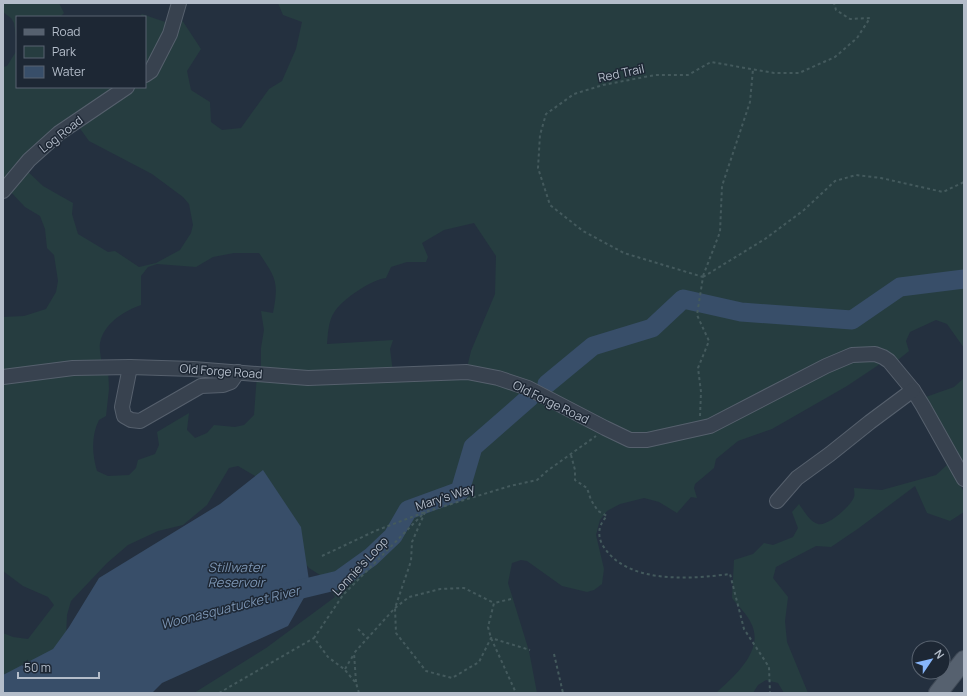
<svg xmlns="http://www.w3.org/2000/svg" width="967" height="696" viewBox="0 0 967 696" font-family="Manrope,sans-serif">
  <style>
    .green { fill: #263d40; fill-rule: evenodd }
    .water { fill: #384e69 }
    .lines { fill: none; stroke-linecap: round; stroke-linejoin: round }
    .river { stroke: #384e69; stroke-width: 19 }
    .minor-casing { stroke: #56606d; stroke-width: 16 }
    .major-casing { stroke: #414b58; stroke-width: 20 }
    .path { stroke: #445a5d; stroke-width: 2; stroke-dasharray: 3 3; stroke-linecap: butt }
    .minor { stroke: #38424f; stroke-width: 14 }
    .major { stroke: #56616f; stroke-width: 18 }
    .labels { text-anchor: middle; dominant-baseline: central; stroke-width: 3; stroke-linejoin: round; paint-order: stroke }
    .street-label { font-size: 12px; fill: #b4bdca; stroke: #1d2734 }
    .water-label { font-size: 13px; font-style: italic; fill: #7b94b2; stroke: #1d2734 }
  </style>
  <rect width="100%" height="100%" fill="#24303f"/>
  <g class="green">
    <polygon points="3,3 59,3 64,13 60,17 17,17 17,44 14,23 11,18 3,12"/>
    <path d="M278,3h686v348v-3l-17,-24 -11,-4 -26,12 -4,9 3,10 -16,13 -10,-2 -36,24 -75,43 -34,12 -22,18 -2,9 -19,16 -1,4 3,10 -6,-1 -14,16 -18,-11 -15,-4 -24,6 -13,7 -7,9 -4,15 8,34 -2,15 -8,6 -7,2 -25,-6 -35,-25 -6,-1 -9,3 -4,20 21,68 8,42h-343l72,-45 69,-51 -12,-20 -14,-9 -8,-9 -44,-82 -19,-11 -9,2 -22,37 -24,20 -25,6 -30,14 -21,18 -36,38 -4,14 -1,23 -6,11 -57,38v-54l10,4 15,2 26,-34 -6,-8 -25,-11 -20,-15v-254l21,-1 22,-7 10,-17 2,-11 -4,-26 -7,-7 -2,-19 -5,-13 -15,-9 -18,-19 -4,4v-125l4,-1 10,-16v37h128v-70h-6l3,-3 32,11 4,-11 23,35 -14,22 4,19 19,12 1,20 11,8 19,-2 28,-39 13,-8 14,-32 6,-27 -19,-7zM76,123l13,18 63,33 31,23 6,7 4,21 -2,8 -11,17 -24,13 -17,4 -24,-16 -7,1 -30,-18 -6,-20 1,-11 -30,-17 -19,-18zM474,223l22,33 -1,38 -24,57 -5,21 -73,1 -3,-24 3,-9 -66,4c1,-11 1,-23 8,-33 8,-12 37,-32 51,-33l5,-11 16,-5h19l2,-5 -6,-14 22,-13zM234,253h25c17,25 20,29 14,60l-12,-2 3,19 -3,18v23l-4,3 -3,41 -10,10 -9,2 -21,-2 -7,8 -12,5 -8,-8 2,-17 -32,19 2,13 -4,9 -17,6 -2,8 -7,7 -21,1 -11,-5c-5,-17 -6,-35 2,-51l7,-4 3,-27 -1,-21 -6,-3c-1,-7 -3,-16 -2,-22 4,-20 24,-32 41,-38v-29l7,-9 9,-3 39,3 17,-10z"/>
    <polygon points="964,378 964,470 923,398 954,387"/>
    <path d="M948,464l16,28v20l-14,9 -23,-8 -12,-27 -56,42 -28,19 -15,-1 -40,21 -3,11 15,19 -3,24 2,21 21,51h-24l-6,-10 -12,-3 -8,5 -5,8h-37c19,-17 49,-43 35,-70 -4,-9 -13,-17 -19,-25l2,-38 19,-6 11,-11 9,2 20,-8 5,-9 -6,-16 7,-8c5,7 11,18 19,20 9,3 33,-18 36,-27 1,-2 0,-6 0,-9l28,2 54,-15z"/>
  </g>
  <polygon class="water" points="263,470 301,527 310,587 288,626 162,683 152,693 3,693 3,675 53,649 69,627 99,578 220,504"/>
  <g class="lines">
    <g class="river">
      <polyline points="547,384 593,346 652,328 683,299 741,312 852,320 900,287 964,279"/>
      <polyline points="285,593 339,580 371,557 393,536 408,510 460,491 473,447 530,397"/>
    </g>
    <g class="minor-casing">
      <g id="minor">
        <polyline points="145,75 151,71 170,34 179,3"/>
        <polyline points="3,191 29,160 59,133 127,87"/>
        <polyline points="130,367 122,407 124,416 131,420 140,421 201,386 223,385 231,382 238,372"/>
        <polyline points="3,377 73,368 130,367 193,369 308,378 467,372 498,378 528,388 605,428 630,440 647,440 710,426 826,366 852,355 875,354 883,357 889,361 913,390 923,406 964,479"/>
        <polyline points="777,501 797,478 830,454 870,422 913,390"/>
      </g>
    </g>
    <g class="major-casing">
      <polyline id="major" points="938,693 964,660"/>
    </g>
    <g class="path">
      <polyline points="703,276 720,232 722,186 750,102 753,69"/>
      <polyline points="703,277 765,239 804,210 835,181 856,175 881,178 943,192 964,182"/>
      <polyline points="700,416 701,392 698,368 709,341 697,315 703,277 624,253 583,231 550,205 538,168 540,135 546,114 574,94 603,85 655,75 688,75 711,62 774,73 799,73 835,57 857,38 870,18 850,19 836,10 834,3"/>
      <path d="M571,455l4,15v10l12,8 4,12 7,11 9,5c-8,8 -10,18 -5,28 23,41 89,35 128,30l14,55 25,38 1,26"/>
      <polyline points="425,512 412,542 411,561 395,608 396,633 426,671 452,678 479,662 491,638 530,650"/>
      <polyline points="322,556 375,531 425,512 510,486 537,480 547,471 596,436"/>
      <polyline points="511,599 494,603 488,627 491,638 516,693"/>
      <polyline points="358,629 367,638"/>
      <polyline points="554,654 563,693"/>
      <polyline points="345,669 354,654"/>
      <polyline points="356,682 354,653 395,608 409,597 440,589 464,588 494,603"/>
      <polyline points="219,693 314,638"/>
      <polyline points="359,693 356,683 344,669 328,657 314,638 343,595 424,513"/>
    </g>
    <use href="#minor" class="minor"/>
    <use href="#major" class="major"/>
  </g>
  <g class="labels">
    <g class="street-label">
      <text transform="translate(621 73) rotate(-12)">Red Trail</text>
      <text transform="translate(61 134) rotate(-38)">Log Road</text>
      <text transform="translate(221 371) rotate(4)">Old Forge Road</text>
      <text transform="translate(551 402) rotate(26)">Old Forge Road</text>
      <text transform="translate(445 497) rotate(-18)">Mary's Way</text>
      <text transform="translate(360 566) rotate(-47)">Lonnie's Loop</text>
    </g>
    <g class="water-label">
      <text x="236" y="567">Stillwater<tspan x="236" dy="15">Reservoir</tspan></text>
      <text transform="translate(230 607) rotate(-14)">Woonasquatucket River</text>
    </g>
  </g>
  <rect width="967" height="696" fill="none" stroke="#b4bdca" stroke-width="8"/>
  <rect x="16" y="16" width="130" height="72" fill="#1d2734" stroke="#596370"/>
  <rect x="24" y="29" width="20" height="6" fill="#56616f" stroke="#596370"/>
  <text x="52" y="36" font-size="12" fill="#b4bdca">Road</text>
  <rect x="24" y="46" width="20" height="12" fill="#263d40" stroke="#596370"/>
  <text x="52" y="56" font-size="12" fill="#b4bdca">Park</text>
  <rect x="24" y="66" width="20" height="12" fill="#384e69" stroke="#596370"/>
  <text x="52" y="76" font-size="12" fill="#b4bdca">Water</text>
  <g transform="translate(931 660) rotate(55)"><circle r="19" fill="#1d2734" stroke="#596370"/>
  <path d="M0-3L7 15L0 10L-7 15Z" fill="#88b6fa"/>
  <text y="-6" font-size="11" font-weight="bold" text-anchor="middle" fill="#b4bdca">N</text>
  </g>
  <path d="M18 672v6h81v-6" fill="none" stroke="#b4bdca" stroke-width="2"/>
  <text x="24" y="672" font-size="12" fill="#b4bdca" stroke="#1d2734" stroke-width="3" paint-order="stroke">50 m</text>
</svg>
